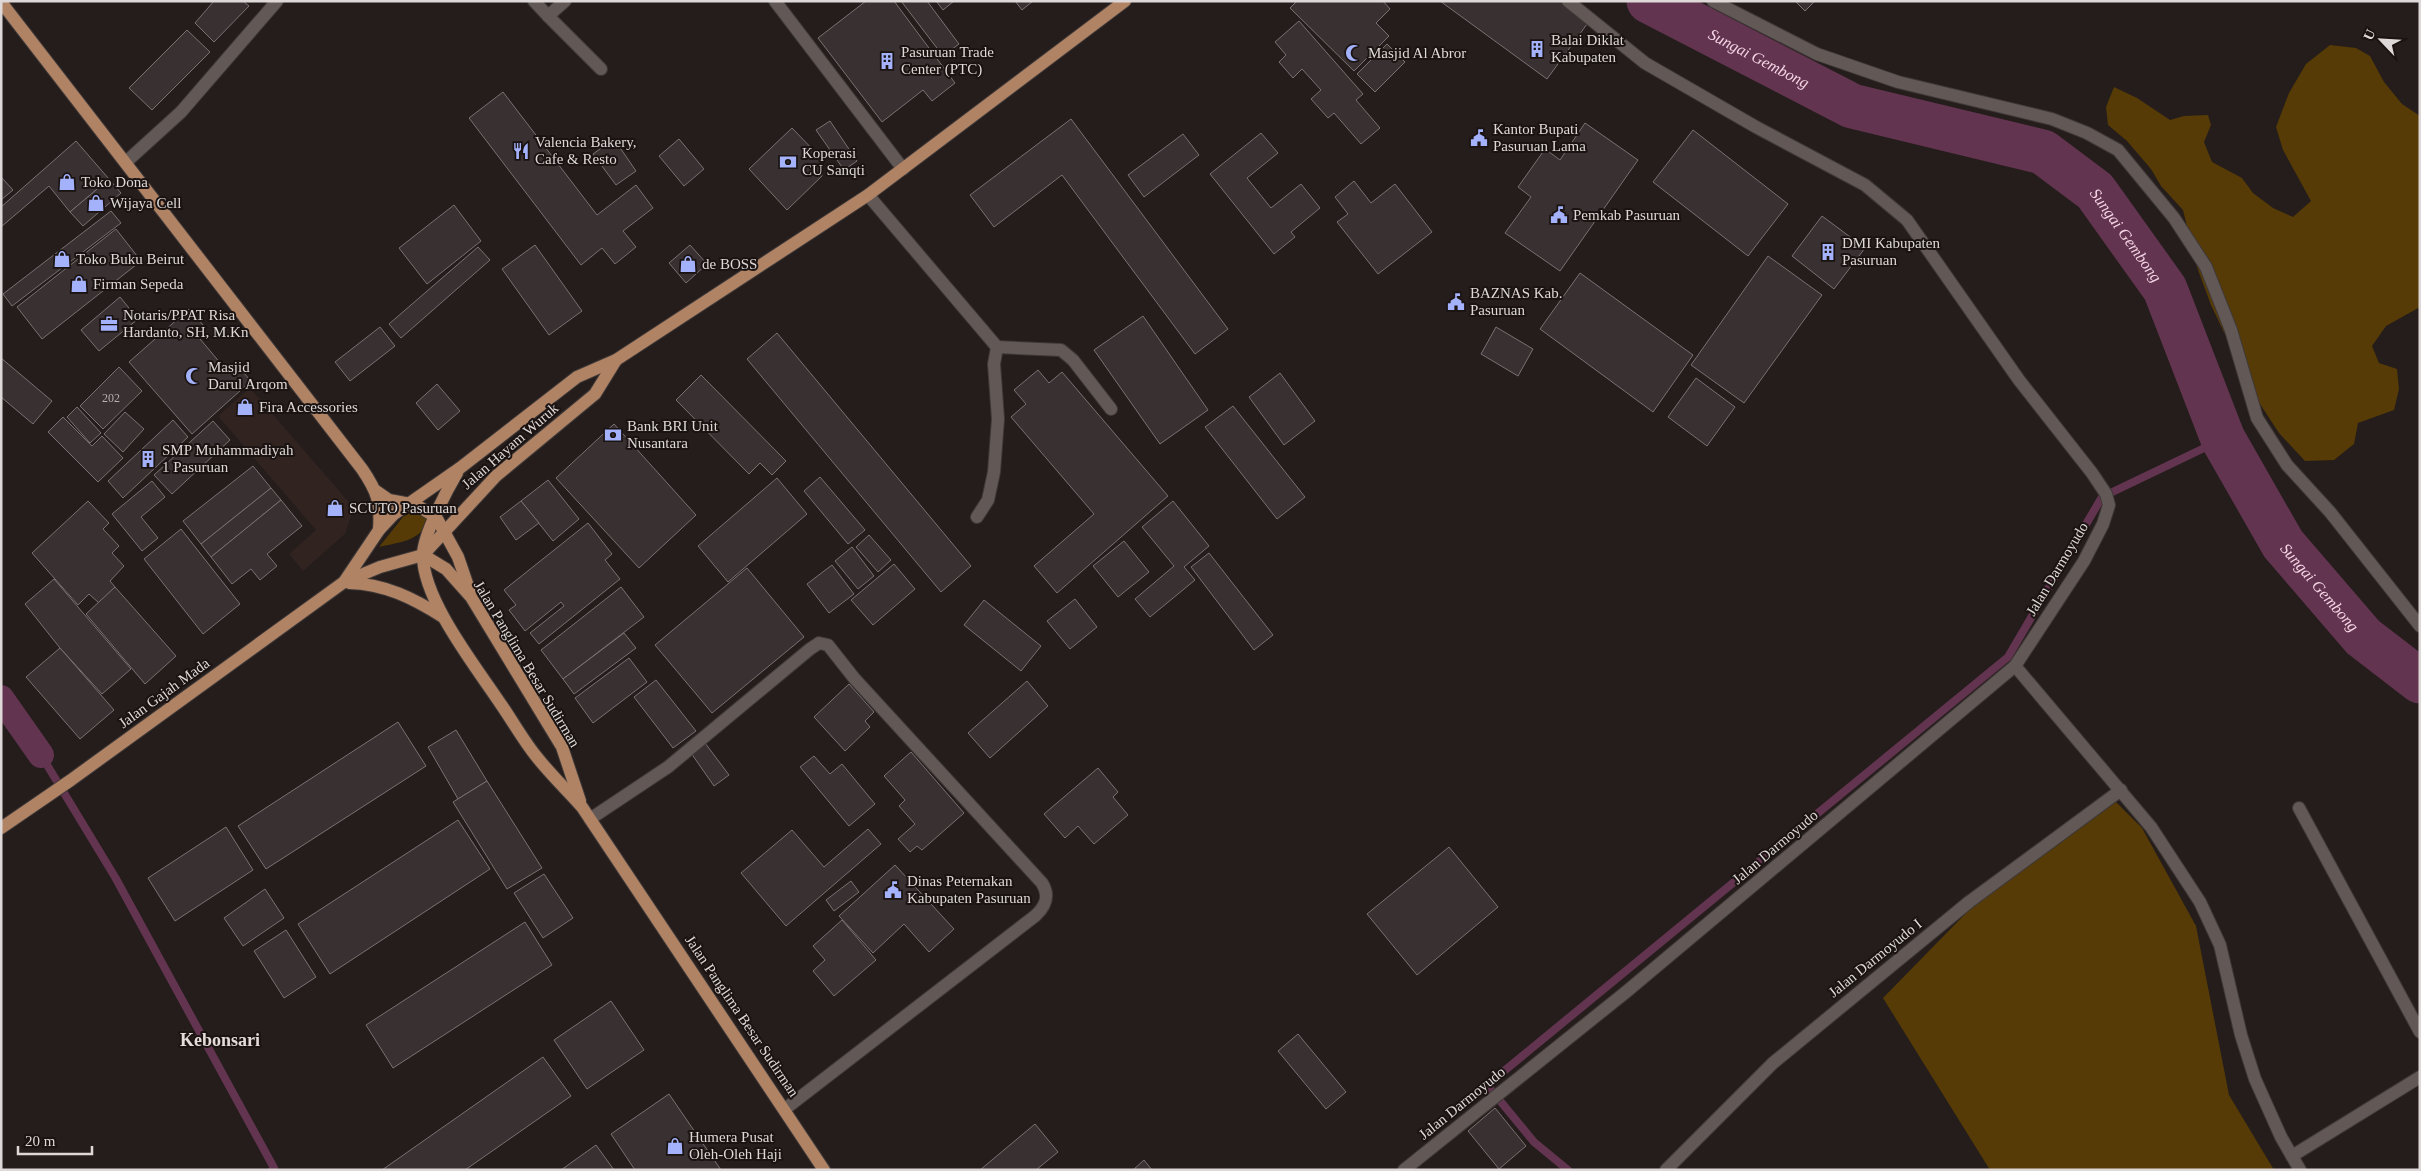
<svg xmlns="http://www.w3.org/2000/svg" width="2421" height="1171" viewBox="0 0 2421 1171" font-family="Georgia,serif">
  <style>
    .built { fill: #312320 }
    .green { fill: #563b06 }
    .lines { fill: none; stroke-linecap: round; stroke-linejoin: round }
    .stream { stroke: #62344f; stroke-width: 8 }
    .canal { stroke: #62344f; stroke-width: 26 }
    .river { stroke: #62344f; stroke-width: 45 }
    .building { fill: #383031; stroke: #7a7172 }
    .minor-casing { stroke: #3f3938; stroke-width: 14 }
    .primary-casing { stroke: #3f3938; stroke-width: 14 }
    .minor { stroke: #625957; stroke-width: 12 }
    .primary { stroke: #b18365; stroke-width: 12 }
    .labels { text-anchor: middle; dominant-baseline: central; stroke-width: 4; stroke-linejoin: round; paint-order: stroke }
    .number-label { font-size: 12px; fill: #b4afae }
    .poi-label { font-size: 15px; fill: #ded9d8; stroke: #1a1312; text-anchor: start }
    .street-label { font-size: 15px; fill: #ded9d8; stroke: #1a1312 }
    .water-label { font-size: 16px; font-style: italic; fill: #f5d5e5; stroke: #1a1312 }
    .quarter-label { font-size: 18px; font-weight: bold; fill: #e5dbd9; stroke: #1a1312 }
  </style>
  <rect width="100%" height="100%" fill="#241d1b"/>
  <polygon class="built" points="250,388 354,508 345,534 303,571 289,554 316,530 218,416"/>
  <g class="green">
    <polygon points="2330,45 2356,48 2370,56 2384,82 2402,104 2420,116 2420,307 2386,326 2372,346 2379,363 2397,369 2399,389 2394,410 2358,423 2354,444 2334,460 2305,461 2279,433 2258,401 2231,347 2211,305 2197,267 2183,210 2161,186 2151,169 2127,141 2108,125 2106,107 2114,87 2137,98 2170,120 2184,116 2208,115 2211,125 2204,142 2212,162 2242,178 2253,193 2273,208 2293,217 2311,201 2283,150 2276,127 2289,93 2306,64"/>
    <path d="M416,509l14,10c-10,22 -29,23 -51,28l24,-30z"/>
    <polygon points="2116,802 2142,828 2196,926 2229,1095 2274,1170 1990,1170 1883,998 1971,908"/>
  </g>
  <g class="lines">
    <g class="stream">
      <polyline points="41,755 115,877 274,1168 272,1170"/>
      <polyline points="1568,1170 1534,1142 1487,1085 2008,657 2102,497 2223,439"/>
    </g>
    <polyline class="canal" points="1,698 41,755"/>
    <path class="river" id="s1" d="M1649,1l203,105 191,46 52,39 70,98 58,150 60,105 80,93 57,44"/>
  </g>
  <g class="building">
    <polygon points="214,1 243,1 249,6 214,42 195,23"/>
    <polygon points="866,1 894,1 955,83 932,101 923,90 882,122 818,38"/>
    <polygon points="901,1 927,1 959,44 943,56"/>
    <polygon points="936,1 954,1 943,10"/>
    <polygon points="1015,1 1033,1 1022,10"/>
    <polygon points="1297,1 1383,1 1390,9 1376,23 1389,36 1354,71 1290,8"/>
    <polygon points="1440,1 1564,1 1590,20 1547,79"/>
    <polygon points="1795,1 1815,1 1805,11"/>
    <polygon points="1299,21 1363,94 1356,100 1380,128 1361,144 1334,113 1328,118 1311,99 1321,90 1302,69 1293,78 1279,62 1286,55 1275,42"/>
    <polygon points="187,30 210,52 152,110 129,88"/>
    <polygon points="1387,44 1405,62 1375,92 1357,74"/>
    <polygon points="503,92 597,215 636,185 653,208 623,231 636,247 615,264 602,248 581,265 469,118"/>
    <polygon points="1071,119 1228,329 1195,354 1062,175 994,227 970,195"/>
    <polygon points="830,121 857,161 844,170 816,130"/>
    <polygon points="1585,123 1638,160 1560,271 1505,233 1531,197 1518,187 1545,149 1560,160"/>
    <polygon points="792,128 819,156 822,176 787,210 749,169"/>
    <polygon points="1693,130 1788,204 1748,256 1653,182"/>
    <polygon points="1261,133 1278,153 1247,178 1271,208 1301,184 1320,208 1291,232 1295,237 1274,254 1210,174"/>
    <polygon points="1183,134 1199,155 1144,197 1128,175"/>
    <polygon points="614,139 636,171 616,185 593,154"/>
    <polygon points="679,139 704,169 684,186 659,156"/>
    <polygon points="76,141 109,179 70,212 49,186 1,227 1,207"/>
    <polygon points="1,177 13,190 1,200"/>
    <polygon points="109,179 121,193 83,226 70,212"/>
    <polygon points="1354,181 1371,203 1395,184 1432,232 1378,274 1337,222 1348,214 1335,197"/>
    <polygon points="454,205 481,241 427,284 399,248"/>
    <polygon points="111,211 121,223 12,306 3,294"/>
    <polygon points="1822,216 1865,248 1834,289 1792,256"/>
    <polygon points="116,229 141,261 42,339 17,307"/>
    <polygon points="535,245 582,311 549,335 502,269"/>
    <polygon points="690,245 707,264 686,283 669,263"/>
    <polygon points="478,247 490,260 401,338 389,324"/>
    <polygon points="1768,256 1822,295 1744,403 1691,365"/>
    <polygon points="1580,273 1693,355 1653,412 1540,329"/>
    <polygon points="120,297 138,319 99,351 81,330"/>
    <polygon points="189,309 204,326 195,333 227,371 235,363 251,381 192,434 129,362"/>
    <polygon points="1143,316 1208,410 1160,444 1094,350"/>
    <polygon points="380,327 395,346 350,381 335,362"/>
    <polygon points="1496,327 1533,349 1518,376 1481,354"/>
    <polygon points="777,333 971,566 941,592 747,359"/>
    <polygon points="1,358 52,401 33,424 1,397"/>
    <polygon points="119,367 142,391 103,429 80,406"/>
    <polygon points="1038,370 1049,383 1062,372 1168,496 1057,593 1034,566 1094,514 1011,417 1026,404 1014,390"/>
    <polygon points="1280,373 1315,421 1284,445 1249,397"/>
    <polygon points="701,375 786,461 772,475 760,463 749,474 676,400"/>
    <polygon points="1696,378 1735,407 1707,446 1668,417"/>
    <polygon points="437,384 460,411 438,430 416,403"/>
    <polygon points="1233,406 1305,497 1277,519 1205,427"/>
    <polygon points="77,407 101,433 90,443 67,417"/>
    <polygon points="125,412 144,429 123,452 104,434"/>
    <polygon points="63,417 92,446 102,436 123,458 98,482 48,432"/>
    <polygon points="173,420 188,437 123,498 108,481"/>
    <polygon points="213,421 230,440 172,494 154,475"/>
    <polygon points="614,424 696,515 639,568 556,478"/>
    <polygon points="253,466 271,488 201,544 183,521"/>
    <polygon points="820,477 865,530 848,544 804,491"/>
    <polygon points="777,478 807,514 728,582 698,546"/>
    <polygon points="548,480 579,519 553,541 521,501"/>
    <polygon points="152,481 165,497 141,517 158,538 142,551 112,514"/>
    <polygon points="271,488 281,500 211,557 201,544"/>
    <polygon points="281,500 302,526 267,554 277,566 260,580 251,569 232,584 211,557"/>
    <polygon points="88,501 109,523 103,529 119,546 112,553 124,566 110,581 115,587 99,603 89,594 78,605 32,553"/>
    <polygon points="521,501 539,523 516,540 500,517"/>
    <polygon points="1173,501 1209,546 1184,567 1195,580 1150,617 1135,599 1174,566 1142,527"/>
    <polygon points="588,523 612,554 605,560 620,579 539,644 530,633 564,606 561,602 525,631 509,610 516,605 504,590"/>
    <polygon points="181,529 240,604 203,634 144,559"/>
    <polygon points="869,535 891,560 878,572 856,547"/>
    <polygon points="1124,541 1149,572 1118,597 1093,566"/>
    <polygon points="852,547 874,576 858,589 835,561"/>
    <polygon points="1209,553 1273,635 1254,650 1191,567"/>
    <polygon points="894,564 915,589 873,625 851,600"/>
    <polygon points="832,565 854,594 829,613 807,584"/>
    <polygon points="747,568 804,637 712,713 655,645"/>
    <polygon points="54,579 131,669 102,694 60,648 25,604"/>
    <polygon points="115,587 176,656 145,684 86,614"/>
    <polygon points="621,587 644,617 563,679 541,650"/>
    <polygon points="1075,599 1097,627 1070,649 1047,621"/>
    <polygon points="984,600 1041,646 1021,671 964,625"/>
    <polygon points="624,633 636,648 574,694 563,679"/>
    <polygon points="60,648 114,710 80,739 26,677"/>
    <polygon points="629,658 647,682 593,723 575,698"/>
    <polygon points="656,680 696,731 673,748 634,697"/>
    <polygon points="1027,681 1048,706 990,758 968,733"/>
    <polygon points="849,684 874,712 865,721 870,727 845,751 814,717"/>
    <polygon points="398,722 426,766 266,869 238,826"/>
    <polygon points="456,730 487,781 458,799 428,747"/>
    <polygon points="705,743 729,775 714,786 691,753"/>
    <polygon points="911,752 964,813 922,850 917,846 910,852 898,839 915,824 899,806 905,800 884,776"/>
    <polygon points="814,756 830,774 842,764 875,804 849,826 800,767"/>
    <polygon points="1098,768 1118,792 1113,797 1128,815 1094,844 1078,826 1065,838 1044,814"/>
    <polygon points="487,781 542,868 507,889 453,802"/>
    <polygon points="458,820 490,869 330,974 298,924"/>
    <polygon points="226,827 253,870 175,921 148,878"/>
    <polygon points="868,829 881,844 786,926 741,873 792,830 824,867"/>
    <polygon points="1449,847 1498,907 1417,975 1367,914"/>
    <polygon points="895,865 954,929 929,952 904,924 873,953 839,916"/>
    <polygon points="544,874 573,918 543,938 514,893"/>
    <polygon points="851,881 859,892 834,911 826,900"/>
    <polygon points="265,889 284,918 243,946 224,918"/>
    <polygon points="842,920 876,960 834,996 813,971 825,960 813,946"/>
    <polygon points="525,922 552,965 393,1068 366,1025"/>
    <polygon points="286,930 316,977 284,998 254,951"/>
    <polygon points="611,1001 644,1050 587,1089 554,1040"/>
    <polygon points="1298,1034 1346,1092 1326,1109 1278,1051"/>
    <polygon points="543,1057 571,1096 465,1170 382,1170"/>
    <polygon points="669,1094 721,1170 635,1170 611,1134"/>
    <polygon points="1495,1108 1526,1146 1499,1169 1468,1131"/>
    <polygon points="1035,1124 1058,1152 1036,1170 980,1170"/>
    <polygon points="596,1145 614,1170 561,1170"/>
    <polygon points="1144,1160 1152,1170 1133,1170"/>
  </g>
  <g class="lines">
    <g class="minor-casing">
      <g id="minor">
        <polyline points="534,1 548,16"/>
        <polyline points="565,1 548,16 601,69"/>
        <polyline points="775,1 903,169"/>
        <polyline points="1713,1 1817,54 1898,82 2052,119 2087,133 2118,150 2174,218 2206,267 2231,330 2257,418 2287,465 2330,512 2420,626"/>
        <polyline points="126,162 181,112 277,1"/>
        <polyline points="868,195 997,347 994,364 998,419 994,472 988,500 977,517"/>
        <polyline points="997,347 1061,350 1073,360 1111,409"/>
        <polyline points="2015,666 2151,827 2200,902 2220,945 2241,1035 2255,1079 2281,1137 2300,1170"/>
        <polyline points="2299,808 2420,1032"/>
        <path d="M590,819l78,-52 142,-118 9,-6 9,2 26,33 188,205c8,13 4,23 -7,33l-250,193"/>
        <polyline points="2292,1156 2420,1077"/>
        <polyline points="1404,1170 1626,992 2015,666 2084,561 2103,524 2109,505 2106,494 2092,473 2019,380 1907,220 1865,185 1756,127 1645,63 1568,1"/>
        <polyline points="1666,1170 1773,1063 1969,902 2121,790"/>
      </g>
    </g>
    <g class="primary-casing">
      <g id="primary">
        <path d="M1,2l361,467c15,22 19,33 17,61"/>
        <path d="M457,473c-10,17 -35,64 -34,83 0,44 53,111 77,147 12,17 23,37 36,53 14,18 31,34 46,51l242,363"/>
        <polyline points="376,491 389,500 416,505 436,517 458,557 470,592"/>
        <polyline points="423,555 446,569 471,597 562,747 580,801"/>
        <polyline points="423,555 496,476 595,394 616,360"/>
        <polyline points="344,582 379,530 394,514 460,468 577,377 616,360 868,195 1125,1"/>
        <path d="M349,583c36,1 64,15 94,34"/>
        <polyline points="1,828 71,780 344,582 380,567 423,555"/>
      </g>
    </g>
    <use href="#minor" class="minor"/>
    <use href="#primary" class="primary"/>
  </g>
  <defs>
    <g id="building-bare" transform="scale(1.35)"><path d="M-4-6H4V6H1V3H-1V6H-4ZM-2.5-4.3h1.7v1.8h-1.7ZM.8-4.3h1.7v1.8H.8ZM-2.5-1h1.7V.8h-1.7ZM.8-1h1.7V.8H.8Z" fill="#a4b2fc" stroke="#1a1312" stroke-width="2.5" paint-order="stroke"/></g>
    <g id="mosque-bare" transform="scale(1.35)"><path d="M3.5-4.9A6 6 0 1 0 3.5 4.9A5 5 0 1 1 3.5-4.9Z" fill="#a4b2fc" stroke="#1a1312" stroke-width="2.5" paint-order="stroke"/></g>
    <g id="civic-bare" transform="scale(1.35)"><path d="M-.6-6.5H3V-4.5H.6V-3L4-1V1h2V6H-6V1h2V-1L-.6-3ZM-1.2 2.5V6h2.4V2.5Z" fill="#a4b2fc" stroke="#1a1312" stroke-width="2.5" paint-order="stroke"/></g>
    <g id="restaurant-bare" transform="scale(1.35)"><path d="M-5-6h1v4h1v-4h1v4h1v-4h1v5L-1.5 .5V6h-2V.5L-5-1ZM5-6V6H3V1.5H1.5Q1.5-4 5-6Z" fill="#a4b2fc" stroke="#1a1312" stroke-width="2.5" paint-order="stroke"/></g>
    <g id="bank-bare" transform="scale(1.35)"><path d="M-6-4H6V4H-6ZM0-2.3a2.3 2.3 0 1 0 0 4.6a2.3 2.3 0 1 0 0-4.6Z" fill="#a4b2fc" stroke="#1a1312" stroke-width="2.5" paint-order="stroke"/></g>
    <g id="shop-bare" transform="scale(1.35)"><path d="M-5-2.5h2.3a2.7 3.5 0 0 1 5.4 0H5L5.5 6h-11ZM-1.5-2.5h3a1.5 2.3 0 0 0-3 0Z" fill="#a4b2fc" stroke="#1a1312" stroke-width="2.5" paint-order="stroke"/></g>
    <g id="office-bare" transform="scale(1.35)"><path d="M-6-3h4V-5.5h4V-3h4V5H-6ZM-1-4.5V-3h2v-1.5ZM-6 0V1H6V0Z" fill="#a4b2fc" stroke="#1a1312" stroke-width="2.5" paint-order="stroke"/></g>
  </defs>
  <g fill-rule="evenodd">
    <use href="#building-bare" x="1537" y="49"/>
    <use href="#mosque-bare" x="1354" y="53"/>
    <use href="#building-bare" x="887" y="61"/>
    <use href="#civic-bare" x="1479" y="138"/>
    <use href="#restaurant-bare" x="521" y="151"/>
    <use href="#bank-bare" x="788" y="162"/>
    <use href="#shop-bare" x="67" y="182"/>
    <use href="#shop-bare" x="96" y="203"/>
    <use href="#civic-bare" x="1559" y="215"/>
    <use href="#building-bare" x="1828" y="252"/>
    <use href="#shop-bare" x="62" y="259"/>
    <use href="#shop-bare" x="688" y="264"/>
    <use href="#shop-bare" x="79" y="284"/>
    <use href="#civic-bare" x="1456" y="302"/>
    <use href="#office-bare" x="109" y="324"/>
    <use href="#mosque-bare" x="194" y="376"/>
    <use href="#shop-bare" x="245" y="407"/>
    <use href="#bank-bare" x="613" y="435"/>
    <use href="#building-bare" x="148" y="459"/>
    <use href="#shop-bare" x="335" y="508"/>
    <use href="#civic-bare" x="893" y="890"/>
    <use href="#shop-bare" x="675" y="1146"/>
  </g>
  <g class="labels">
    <g class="number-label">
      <text x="111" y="398">202</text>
    </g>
    <g class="poi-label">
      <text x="1551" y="40">Balai Diklat<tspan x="1551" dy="17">Kabupaten</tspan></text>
      <text x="901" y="52">Pasuruan Trade<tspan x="901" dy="17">Center (PTC)</tspan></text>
      <text x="1368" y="53">Masjid Al Abror</text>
      <text x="1493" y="129">Kantor Bupati<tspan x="1493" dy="17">Pasuruan Lama</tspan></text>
      <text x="535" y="142">Valencia Bakery,<tspan x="535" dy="17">Cafe &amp; Resto</tspan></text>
      <text x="802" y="153">Koperasi<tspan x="802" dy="17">CU Sanqti</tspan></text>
      <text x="81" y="182">Toko Dona</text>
      <text x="110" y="203">Wijaya Cell</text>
      <text x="1573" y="215">Pemkab Pasuruan</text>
      <text x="1842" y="243">DMI Kabupaten<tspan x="1842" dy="17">Pasuruan</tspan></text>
      <text x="76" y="259">Toko Buku Beirut</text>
      <text x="702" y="264">de BOSS</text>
      <text x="93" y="284">Firman Sepeda</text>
      <text x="1470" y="293">BAZNAS Kab.<tspan x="1470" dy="17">Pasuruan</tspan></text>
      <text x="123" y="315">Notaris/PPAT Risa<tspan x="123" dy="17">Hardanto, SH, M.Kn</tspan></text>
      <text x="208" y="367">Masjid<tspan x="208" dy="17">Darul Arqom</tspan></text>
      <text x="259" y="407">Fira Accessories</text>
      <text x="627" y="426">Bank BRI Unit<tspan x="627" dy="17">Nusantara</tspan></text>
      <text x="162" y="450">SMP Muhammadiyah<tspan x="162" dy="17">1 Pasuruan</tspan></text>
      <text x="349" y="508">SCUTO Pasuruan</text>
      <text x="907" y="881">Dinas Peternakan<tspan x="907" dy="17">Kabupaten Pasuruan</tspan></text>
      <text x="689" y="1137">Humera Pusat<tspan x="689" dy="17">Oleh-Oleh Haji</tspan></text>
    </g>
    <g class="street-label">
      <text transform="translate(510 446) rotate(-41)">Jalan Hayam Wuruk</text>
      <text transform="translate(2057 569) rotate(-59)">Jalan Darmoyudo</text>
      <text transform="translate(527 664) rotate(59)">Jalan Panglima Besar Sudirman</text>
      <text transform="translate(164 693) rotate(-36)">Jalan Gajah Mada</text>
      <text transform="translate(1775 847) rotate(-40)">Jalan Darmoyudo</text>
      <text transform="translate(1875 958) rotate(-39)">Jalan Darmoyudo I</text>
      <text transform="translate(742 1016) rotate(56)">Jalan Panglima Besar Sudirman</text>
      <text transform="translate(1462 1103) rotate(-39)">Jalan Darmoyudo</text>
    </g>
    <g class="water-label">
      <text stroke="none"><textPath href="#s1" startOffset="124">Sungai Gembong</textPath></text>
      <text stroke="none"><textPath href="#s1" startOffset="544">Sungai Gembong</textPath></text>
      <text stroke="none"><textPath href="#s1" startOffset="949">Sungai Gembong</textPath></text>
    </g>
    <g class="quarter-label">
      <text x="220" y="1040">Kebonsari</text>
    </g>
  </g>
  <rect width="2421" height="1171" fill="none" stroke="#ded9d8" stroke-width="5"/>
  <g transform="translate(2381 40) rotate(295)" stroke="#1a1312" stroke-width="4" paint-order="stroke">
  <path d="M0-4L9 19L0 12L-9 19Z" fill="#ded9d8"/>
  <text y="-8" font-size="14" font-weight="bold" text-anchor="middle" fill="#ded9d8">U</text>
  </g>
  <path d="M18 1146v8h74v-8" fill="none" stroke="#ded9d8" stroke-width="2.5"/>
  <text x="25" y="1146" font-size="15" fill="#ded9d8" stroke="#1a1312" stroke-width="4" paint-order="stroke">20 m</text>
</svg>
